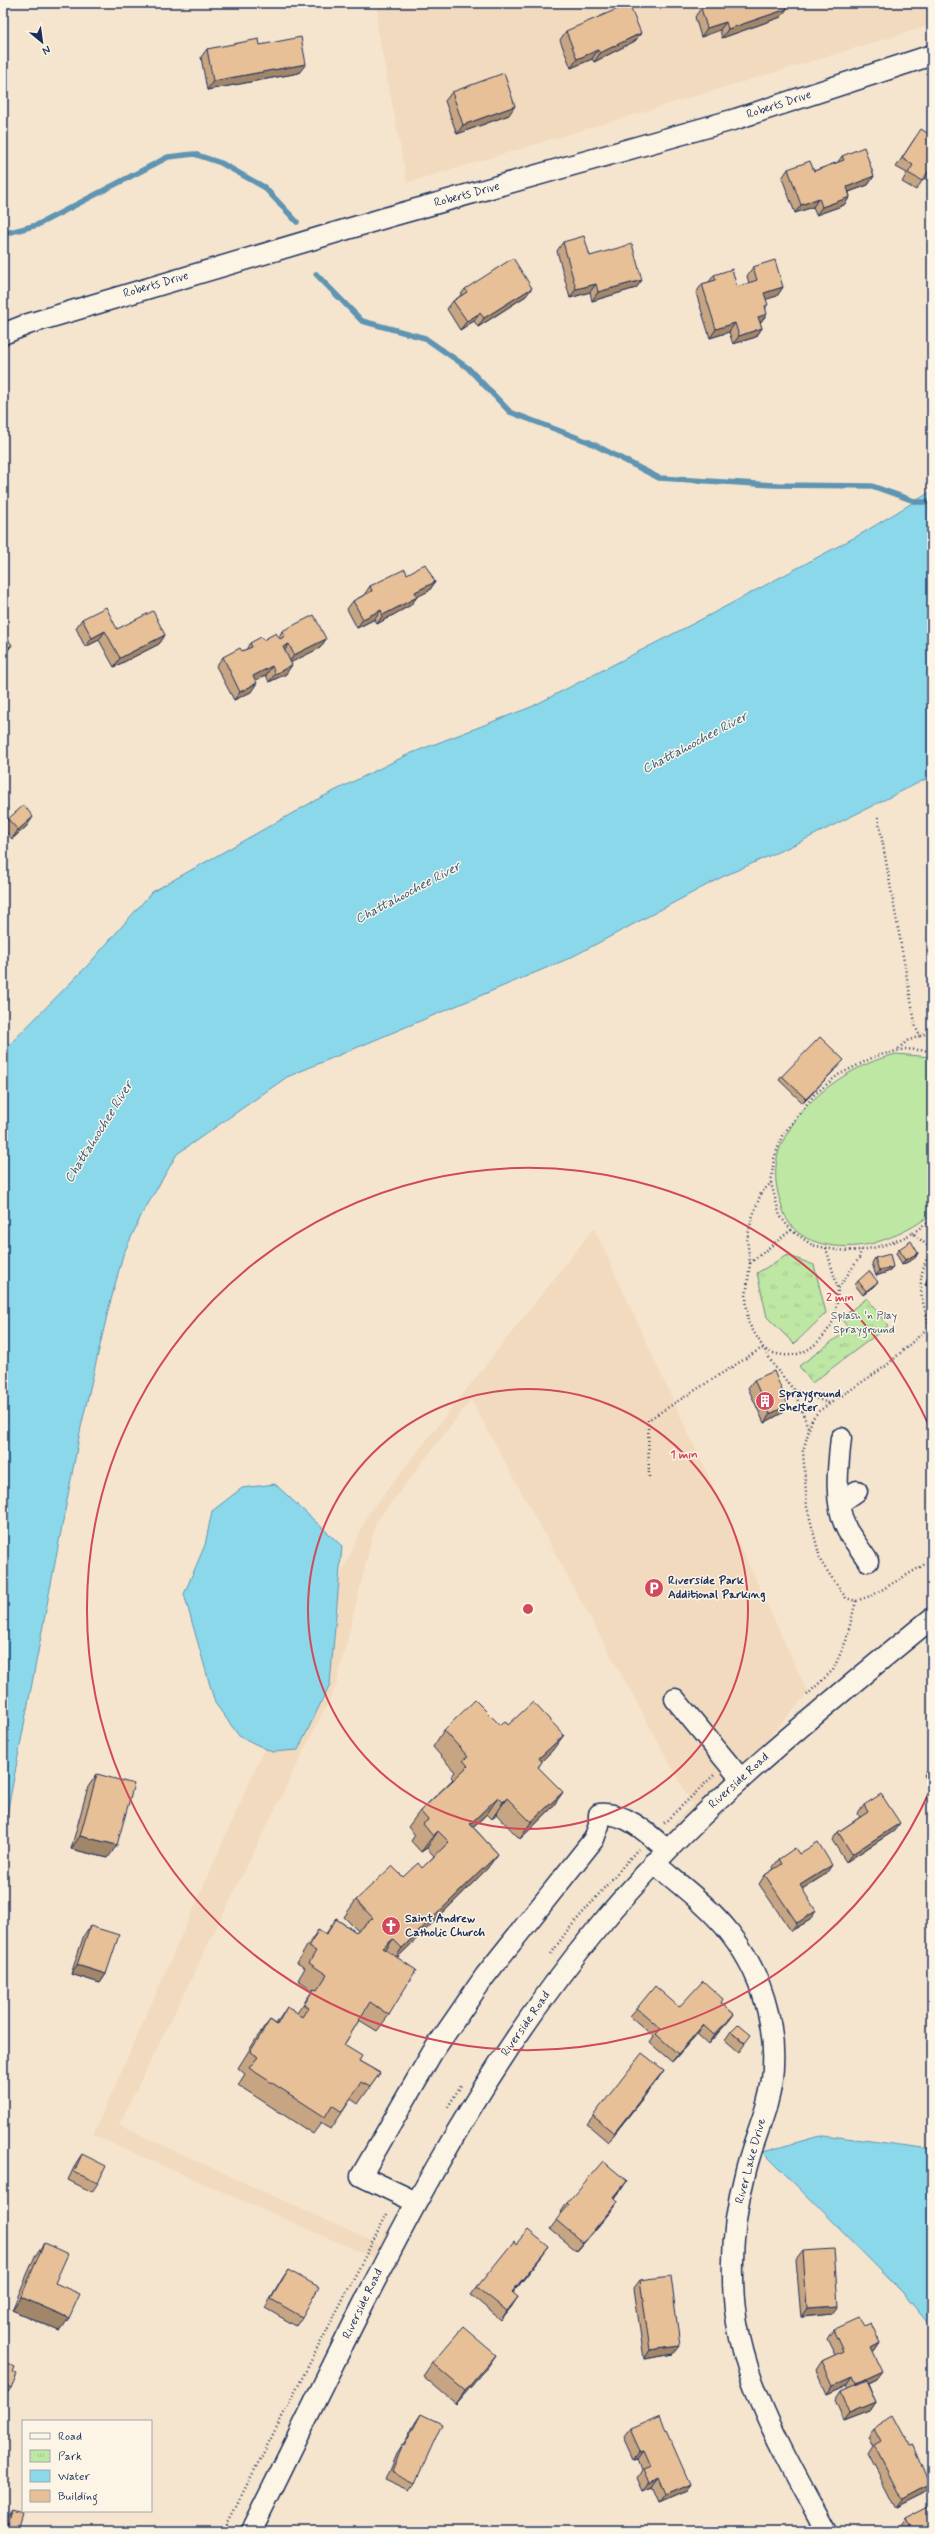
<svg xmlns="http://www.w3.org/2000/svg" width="935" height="2534" viewBox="0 0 935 2534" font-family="Mynerve,sans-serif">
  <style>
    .built { fill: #f2dabe; fill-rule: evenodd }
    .grass { fill: #bde7a3; stroke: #6c8b80 }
    .park { fill: url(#park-tufts); stroke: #6c8b80 }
    .water { fill: #8bd8ea; stroke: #5e94b2 }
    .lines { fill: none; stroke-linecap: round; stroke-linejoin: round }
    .stream { stroke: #5e94b2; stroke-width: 5.5 }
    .minor-casing { stroke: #1b2f5e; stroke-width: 23 }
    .path { stroke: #1b2f5e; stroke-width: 2.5; stroke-dasharray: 1 3; stroke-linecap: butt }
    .minor { stroke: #fcf5e5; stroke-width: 20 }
    .wall { fill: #c7a582; stroke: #1b2f5e }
    .shaded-wall { fill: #a2866a; stroke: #1b2f5e }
    .building { fill: #e7c097; stroke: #1b2f5e }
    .ring { fill: none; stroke: #d1495b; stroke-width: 2 }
    .labels { text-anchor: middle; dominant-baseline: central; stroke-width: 3; stroke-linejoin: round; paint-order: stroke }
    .street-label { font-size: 12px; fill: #1b2f5e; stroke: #fcf5e5 }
    .park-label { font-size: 12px; fill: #3b546c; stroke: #fcf5e5 }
    .poi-label { font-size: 12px; font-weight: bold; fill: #1b2f5e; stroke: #fcf5e5; text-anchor: start }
    .water-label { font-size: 13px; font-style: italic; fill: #375981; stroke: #fcf5e5 }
    .centre { fill: #d1495b; stroke: #fcf5e5; stroke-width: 2 }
    .ring-label { font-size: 12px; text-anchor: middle; font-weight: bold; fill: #d1495b; stroke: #fcf5e5; stroke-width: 3; stroke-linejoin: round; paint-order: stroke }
  </style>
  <defs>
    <pattern id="park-tufts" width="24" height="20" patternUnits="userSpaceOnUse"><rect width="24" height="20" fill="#bde7a3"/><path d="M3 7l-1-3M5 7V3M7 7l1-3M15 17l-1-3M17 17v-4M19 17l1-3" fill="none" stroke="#a2c68f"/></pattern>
  </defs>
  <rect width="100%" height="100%" fill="#f6e5ce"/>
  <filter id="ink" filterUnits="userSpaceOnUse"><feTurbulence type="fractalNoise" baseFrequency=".025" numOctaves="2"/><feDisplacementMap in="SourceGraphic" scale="8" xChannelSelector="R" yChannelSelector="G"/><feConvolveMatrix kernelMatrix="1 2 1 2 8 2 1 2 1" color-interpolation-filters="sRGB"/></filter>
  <g filter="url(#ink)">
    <g class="built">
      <polygon points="378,3 932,3 932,25 407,183 377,26"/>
      <path d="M594,1228l214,465 -123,140 -108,129 -121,178 -71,123 -292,-128 275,-621zM471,1400l221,404 -118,135 -196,305 -259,-119 217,-439 40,-164z"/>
    </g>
    <path class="grass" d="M896,1054l36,3v156c-17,15 -36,23 -58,30 -26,7 -67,5 -84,-19 -7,-10 -9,-20 -12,-31 -4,-15 -3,-34 3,-48 21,-46 67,-79 115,-91z"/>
    <g class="park">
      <polygon points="787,1255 814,1265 826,1313 794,1344 767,1317 757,1273"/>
      <polygon points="867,1298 888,1326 812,1383 799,1366 849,1329 841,1318"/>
    </g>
    <g class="water">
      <polygon points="932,491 932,776 798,843 722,877 570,958 287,1077 177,1154 141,1216 123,1255 108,1311 81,1427 3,1835 3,1051 88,965 152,892 316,800 409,754 531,707 704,618 861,534"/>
      <polygon points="275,1484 342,1546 330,1684 298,1750 272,1752 239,1736 215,1703 184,1594 205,1545 212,1511 242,1488"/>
      <polygon points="823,2135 932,2149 932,2328 903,2293 763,2152"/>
    </g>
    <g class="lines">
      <g class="stream">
        <polyline points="3,234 37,225 168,157 194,154 221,163 264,187 297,222"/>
        <polyline points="316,274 362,321 425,338 468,368 510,412 589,442 659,478 774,485 872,486 917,502 932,502"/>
      </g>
      <g class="minor-casing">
        <g id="minor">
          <polyline points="3,334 28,324 388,217 736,119 932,55"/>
          <path d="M841,1438c-3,28 -8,65 6,92 6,10 14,20 21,31"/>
          <polyline points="840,1503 857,1491"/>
          <polyline points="675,1699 741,1779"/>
          <path d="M654,1863c26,22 55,43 76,70 37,47 53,113 37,171 -7,24 -17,47 -22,70 -9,34 -13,69 -12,103 0,93 50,174 93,254"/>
          <path d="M416,2202l-55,-26 71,-123 53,-77 109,-137 5,-14v-11c27,-2 49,19 68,36"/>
          <path d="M251,2531c104,-207 197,-422 346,-602 97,-119 217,-214 335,-311"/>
        </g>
      </g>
      <g class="path">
        <polyline points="878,817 916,1028 920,1036 907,1041 898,1049"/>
        <polyline points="920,1036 932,1031"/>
        <polyline points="791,1230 812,1245 826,1248 838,1289 859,1258 861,1250"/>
        <polyline points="913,1233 932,1219"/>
        <path d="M826,1248c30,7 60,-1 87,-15l18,16"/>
        <path d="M932,1249c-17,29 -12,47 -2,77l-44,40 -67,45 -7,8 -9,32 4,56 14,55 25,36 10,3 17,-6 59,-35"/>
        <polyline points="750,1263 791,1230 780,1216 771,1183"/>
        <polyline points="794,1390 831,1404"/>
        <polyline points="808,1427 794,1390 774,1366 748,1322 746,1297 750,1263 747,1239 752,1218 761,1193 771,1183 774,1159 782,1136 814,1095 838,1075 876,1056 905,1049 932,1051"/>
        <path d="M649,1477l-1,-57 114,-72c29,16 53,4 69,-23 6,-10 6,-25 7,-36"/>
        <polyline points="807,1695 833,1670 846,1641 856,1601"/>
        <polyline points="664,1823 714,1775"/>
        <polyline points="551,1954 567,1931 638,1849"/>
        <polyline points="448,2107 461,2085"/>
        <polyline points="223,2531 387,2214"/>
      </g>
      <use href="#minor" class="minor"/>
    </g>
    <g class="wall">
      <polygon points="701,8 781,17 722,38 720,30 701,37 695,17"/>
      <polygon points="566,31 641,33 635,41 594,62 592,59 571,68 560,40"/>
      <polygon points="260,45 299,73 207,90 201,57 207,49"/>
      <polygon points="452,92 509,115 457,134 445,101"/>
      <polygon points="932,136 932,182 924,178 916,190 902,182 907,173 896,167 915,138"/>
      <polygon points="842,156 874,176 868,185 849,192 850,197 844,205 816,215 813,207 795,213 782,178 788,169 814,171 838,162"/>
      <polygon points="563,242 590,256 642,280 636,288 592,301 590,292 570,298 557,251"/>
      <polygon points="753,267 783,287 777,296 766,299 766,308 761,322 760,323 762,328 756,337 733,344 729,332 710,338 696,293 702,284 709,282 714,275 737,287 749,283 747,276"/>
      <polygon points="465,289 526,296 478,327 474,321 460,330 447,309 453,301 459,297"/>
      <polygon points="407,574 435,582 429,591 417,596 411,605 377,624 375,619 357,628 347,609 353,601 364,595 370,586"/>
      <polygon points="82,619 117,629 165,635 159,644 114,667 99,640 85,647 76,628"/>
      <polygon points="282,631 326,639 320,648 291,662 286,674 269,682 266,675 255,680 251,692 234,700 216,666 223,657 246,650 250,643 263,640 279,637"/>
      <polygon points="8,819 27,826 12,839 3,829 3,826"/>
      <polygon points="844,1060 840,1064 803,1103 779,1080 782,1076"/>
      <polygon points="899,1249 918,1253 915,1258 902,1265 896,1253"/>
      <polygon points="875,1258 893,1267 890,1271 876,1276 872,1263"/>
      <polygon points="932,1266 932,1287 925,1285"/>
      <polygon points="858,1281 874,1286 863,1295 855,1285"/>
      <polygon points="754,1380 782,1413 764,1423 748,1388"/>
      <polygon points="500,1725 508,1725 552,1751 542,1761 538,1768 563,1792 551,1809 520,1839 496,1814 492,1819 487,1814 473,1827 498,1854 486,1870 397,1958 389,2015 377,2031 359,2020 344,2045 359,2061 380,2073 358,2104 351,2099 331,2129 321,2123 313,2134 238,2085 245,2074 238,2068 258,2036 270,2020 276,2024 287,2007 297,2013 313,1990 298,1980 305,1968 297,1963 307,1946 318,1930 325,1935 336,1919 356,1932 358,1931 344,1917 356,1900 422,1868 434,1856 427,1848 421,1852 411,1841 415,1835 408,1827 420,1811 453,1779 451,1777 455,1772 433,1747 444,1730"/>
      <polygon points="932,1766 932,1790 924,1775 930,1767"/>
      <polygon points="97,1774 108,1858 71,1849 88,1787"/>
      <polygon points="864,1805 894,1831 846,1862 832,1840 838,1832 860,1817 858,1814"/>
      <polygon points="799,1854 826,1874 802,1889 810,1920 791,1931 759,1884 765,1875 774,1869 773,1867 779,1859"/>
      <polygon points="90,1926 106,1974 100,1983 71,1974 84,1935"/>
      <polygon points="721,2003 734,2014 728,2022 708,2044 697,2034 672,2062 650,2043 654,2037 630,2016 637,2008 679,2007"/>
      <polygon points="731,2031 745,2044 739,2052 725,2040"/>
      <polygon points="658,2079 608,2142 587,2124 593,2116"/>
      <polygon points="82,2154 98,2183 92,2192 68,2180 76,2163"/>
      <polygon points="621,2190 615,2198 618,2201 612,2210 577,2251 550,2229 562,2213 561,2212 567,2203"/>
      <polygon points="44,2243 55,2283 60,2331 12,2310 35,2256"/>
      <polygon points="516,2244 543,2255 513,2293 512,2306 501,2320 471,2295 477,2287"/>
      <polygon points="803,2251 832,2314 801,2317 796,2260"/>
      <polygon points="288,2270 302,2317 296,2326 265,2308 282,2279"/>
      <polygon points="640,2280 674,2354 644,2359 634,2288"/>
      <polygon points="864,2326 880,2343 874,2352 873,2352 876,2379 868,2383 876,2402 870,2411 844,2421 835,2400 841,2391 848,2388 847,2385 827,2394 816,2370 822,2361 835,2355 827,2339 833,2330"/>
      <polygon points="3,2361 13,2372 11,2388 5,2396 3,2395"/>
      <polygon points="432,2363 487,2368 456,2404 423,2376"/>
      <polygon points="421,2414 415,2483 409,2491 385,2480 396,2454 402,2445 403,2446 415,2423"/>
      <polygon points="874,2428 924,2494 896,2508 868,2454 873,2446 868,2436"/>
      <polygon points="630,2429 690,2484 684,2492 659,2503 652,2487 643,2491 637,2478 642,2470 638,2458 634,2459 624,2437"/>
      <polygon points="12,2511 17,2531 3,2531 3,2524"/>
      <polygon points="905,2519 932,2531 900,2531 899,2527"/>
    </g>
    <g class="shaded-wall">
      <polygon points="787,9 781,17 722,38 728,29"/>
      <polygon points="726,22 720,30 701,37 707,28"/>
      <polygon points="641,33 635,41 594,62 600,53"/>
      <polygon points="598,50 592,59 571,68 577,59"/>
      <polygon points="306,64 299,73 207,90 213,81"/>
      <polygon points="515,106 509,115 457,134 463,125"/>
      <polygon points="874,176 868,185 840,195 847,187"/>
      <polygon points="850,197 844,205 816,215 822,207"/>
      <polygon points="819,198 813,207 795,213 801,205"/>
      <polygon points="642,280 636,288 592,301 598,292"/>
      <polygon points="596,284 590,292 570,298 576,289"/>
      <polygon points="783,287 777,296 758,302 764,293"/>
      <polygon points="532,288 526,296 478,327 484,318"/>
      <polygon points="480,313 474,321 460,330 467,321"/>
      <polygon points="767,314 761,322 752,325 758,317"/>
      <polygon points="735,323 729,332 710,338 716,329"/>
      <polygon points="762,328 756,337 733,344 739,336"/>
      <polygon points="435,582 429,591 409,601 415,592"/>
      <polygon points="417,597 411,605 377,624 383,615"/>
      <polygon points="381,610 375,619 357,628 363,619"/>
      <polygon points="105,631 99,640 85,647 92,638"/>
      <polygon points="165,635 159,644 114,667 120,658"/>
      <polygon points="326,639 320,648 288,664 294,655"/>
      <polygon points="289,644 283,653 283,647"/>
      <polygon points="12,645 6,653 3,655 3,651"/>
      <polygon points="292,665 286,674 269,682 275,674"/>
      <polygon points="272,666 266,675 247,685 253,676"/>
      <polygon points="257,683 251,692 234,700 240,692"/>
      <polygon points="33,817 27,826 12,839 18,830"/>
      <polygon points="844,1060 840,1064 803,1103 806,1099"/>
      <polygon points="918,1253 915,1258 902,1265 905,1260"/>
      <polygon points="893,1267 890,1271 876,1276 879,1271"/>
      <polygon points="928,1281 932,1282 932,1287 925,1285"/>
      <polygon points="878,1282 874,1286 863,1295 866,1291"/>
      <polygon points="788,1405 782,1413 764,1423 770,1414"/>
      <polygon points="564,1735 552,1751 528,1775 539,1758"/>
      <polygon points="563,1792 551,1809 520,1839 531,1822"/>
      <polygon points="498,1797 487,1814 458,1840 470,1824"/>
      <polygon points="507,1798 496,1814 492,1819 503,1802"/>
      <polygon points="900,1823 894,1831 846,1862 852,1854"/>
      <polygon points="438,1831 427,1848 421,1852 433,1836"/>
      <polygon points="80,1836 117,1845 108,1858 71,1849"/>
      <polygon points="498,1854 486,1870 390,1965 402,1948"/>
      <polygon points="832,1865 826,1874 794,1894 800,1885"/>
      <polygon points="816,1911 810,1920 791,1931 797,1923"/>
      <polygon points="393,1939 382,1956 383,1948"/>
      <polygon points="77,1965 106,1974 100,1983 71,1974"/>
      <polygon points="734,2014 728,2022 708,2044 714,2035"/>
      <polygon points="703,2025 697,2034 672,2062 678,2054"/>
      <polygon points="664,2070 658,2079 608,2142 614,2133"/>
      <polygon points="627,2181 621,2190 608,2206 614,2197"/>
      <polygon points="618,2201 612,2210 577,2251 583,2243"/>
      <polygon points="549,2247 543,2255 506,2301 512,2292"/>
      <polygon points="21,2297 69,2318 60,2331 12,2310"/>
      <polygon points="518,2297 512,2306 501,2320 507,2311"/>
      <polygon points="838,2306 832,2314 801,2317 807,2308"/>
      <polygon points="880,2343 874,2352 865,2356 871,2348"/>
      <polygon points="680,2346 674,2354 644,2359 650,2350"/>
      <polygon points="496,2355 487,2368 456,2404 465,2391"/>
      <polygon points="882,2371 876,2379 850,2391 856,2383"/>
      <polygon points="853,2376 847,2385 827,2394 833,2385"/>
      <polygon points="876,2402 870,2411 844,2421 850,2413"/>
      <polygon points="644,2450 638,2458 634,2459 640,2451"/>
      <polygon points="658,2478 652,2487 643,2491 649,2483"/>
      <polygon points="690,2484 684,2492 659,2503 665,2495"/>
      <polygon points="930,2485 924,2494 896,2508 902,2500"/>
    </g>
    <g class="building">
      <polygon points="717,3 785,3 787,9 728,29 726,22 707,28 701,8"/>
      <polygon points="629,4 641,33 600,53 598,50 577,59 566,31"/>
      <polygon points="301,37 306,64 213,81 207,49 259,39 260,45"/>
      <polygon points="504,73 515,106 463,125 452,92"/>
      <polygon points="921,129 932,136 932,170 930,169 922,181 908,173 913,165 902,158"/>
      <polygon points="864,147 874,176 847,187 850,197 822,207 819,198 801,205 788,169 810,161 814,171 844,160 842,156"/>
      <polygon points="584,236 590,256 632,244 642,280 598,292 596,284 576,289 563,242"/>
      <polygon points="513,258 532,288 484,318 480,313 467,321 453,301 467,292 465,289"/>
      <polygon points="775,260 783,287 764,293 768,305 765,306 767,314 758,317 762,328 739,336 735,323 716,329 702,284 716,280 714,275 732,269 737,287 757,280 753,267"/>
      <polygon points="425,564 435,582 415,592 417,597 383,615 381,610 363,619 353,601 372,591 370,586 405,569 407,574"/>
      <polygon points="106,607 117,629 153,611 165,635 120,658 105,631 92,638 82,619"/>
      <polygon points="314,615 326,639 294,655 289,644 283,647 292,665 275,674 272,666 253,676 257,683 240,692 223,657 240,648 242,651 252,647 250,643 261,637 263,640 276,633 280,639 285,636 282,631"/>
      <polygon points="3,632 12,645 3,651"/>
      <polygon points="24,805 33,817 18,830 8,819"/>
      <polygon points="820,1037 844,1060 806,1099 782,1076"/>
      <polygon points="911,1241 918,1253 905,1260 899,1249"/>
      <polygon points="890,1254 893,1267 879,1271 875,1258"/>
      <polygon points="932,1270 932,1282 928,1281"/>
      <polygon points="869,1271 878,1282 866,1291 858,1281"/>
      <polygon points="774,1371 788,1405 770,1414 754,1380"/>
      <polygon points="475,1700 500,1725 505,1721 508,1725 533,1702 564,1735 539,1758 542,1762 538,1767 563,1792 531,1822 507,1798 503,1802 498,1797 470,1824 498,1854 402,1948 393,1939 383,1948 416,1970 389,2015 370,2002 344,2045 362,2056 359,2061 380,2073 370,2087 361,2082 342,2112 332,2105 325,2117 249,2068 258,2057 250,2052 270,2020 277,2025 287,2007 302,2017 308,2008 304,2005 308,1998 314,1989 317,1990 327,1975 309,1963 316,1951 309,1947 318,1930 326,1935 336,1919 356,1932 373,1918 356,1900 392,1866 403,1877 418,1863 422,1868 449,1842 438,1831 433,1836 423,1824 428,1820 420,1811 468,1766 463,1760 468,1757 444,1730"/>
      <polygon points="97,1774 134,1784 117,1845 80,1836"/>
      <polygon points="881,1794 900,1823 852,1854 838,1832 868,1812 864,1805"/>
      <polygon points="818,1842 832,1865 800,1885 816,1911 797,1923 765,1875 782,1864 779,1859 795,1848 799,1854"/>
      <polygon points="90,1926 119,1935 106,1974 77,1965"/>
      <polygon points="703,1981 723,1999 721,2003 734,2014 714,2035 703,2025 678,2054 656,2034 661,2029 637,2008 655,1986 679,2007"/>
      <polygon points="738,2024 751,2035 745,2043 731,2031"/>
      <polygon points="642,2053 664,2070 614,2133 593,2116"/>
      <polygon points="82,2154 106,2166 98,2183 74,2172"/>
      <polygon points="603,2161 627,2181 614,2197 618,2201 583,2243 556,2220 569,2205 567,2203"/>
      <polygon points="528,2230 549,2247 512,2292 518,2297 507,2311 477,2287 514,2241 516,2244"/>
      <polygon points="44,2243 68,2254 55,2283 80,2294 69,2318 21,2297"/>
      <polygon points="834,2249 838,2306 807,2308 803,2251"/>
      <polygon points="288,2270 319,2287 302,2317 271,2299"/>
      <polygon points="671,2276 680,2346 650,2350 640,2280"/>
      <polygon points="859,2318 864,2326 871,2323 880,2343 871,2348 882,2371 856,2383 853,2376 833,2385 822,2361 843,2351 833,2330"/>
      <polygon points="463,2327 496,2355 465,2391 432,2363"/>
      <polygon points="3,2361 15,2367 13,2372 17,2374 11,2388 7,2386 5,2392 3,2391"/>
      <polygon points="866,2380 876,2402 850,2413 841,2391"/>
      <polygon points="421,2414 442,2424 415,2483 391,2471 402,2445 404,2446"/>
      <polygon points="660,2416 690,2484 665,2495 658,2478 649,2483 643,2469 651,2466 644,2450 640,2451 630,2429"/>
      <polygon points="894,2417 909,2445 913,2444 930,2485 902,2500 874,2445 881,2441 874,2428"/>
      <polygon points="932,2505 932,2531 911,2531 905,2519"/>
      <polygon points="12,2511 22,2514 17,2531 6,2531"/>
    </g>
  </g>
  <g class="ring">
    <circle cx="528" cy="1609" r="220"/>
    <path d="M931 1788A441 441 0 1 1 931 1430"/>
  </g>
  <defs>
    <g id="building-disc" transform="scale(1)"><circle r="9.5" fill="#d1495b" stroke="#fcf5e5"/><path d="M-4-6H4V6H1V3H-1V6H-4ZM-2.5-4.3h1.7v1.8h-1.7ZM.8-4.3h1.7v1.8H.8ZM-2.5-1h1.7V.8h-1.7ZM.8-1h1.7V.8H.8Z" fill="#fff"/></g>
    <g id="parking-disc" transform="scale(1)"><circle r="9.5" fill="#d1495b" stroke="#fcf5e5"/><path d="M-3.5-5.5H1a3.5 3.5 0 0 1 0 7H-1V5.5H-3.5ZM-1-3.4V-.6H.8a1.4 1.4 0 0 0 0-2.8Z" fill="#fff"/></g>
    <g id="church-disc" transform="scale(1)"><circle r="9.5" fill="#d1495b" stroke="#fcf5e5"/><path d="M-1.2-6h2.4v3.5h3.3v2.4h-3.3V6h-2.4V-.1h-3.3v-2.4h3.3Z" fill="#fff"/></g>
  </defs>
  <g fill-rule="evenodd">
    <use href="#building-disc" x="765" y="1401"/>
    <use href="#parking-disc" x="654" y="1588"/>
    <use href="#church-disc" x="391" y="1926"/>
  </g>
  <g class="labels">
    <g class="street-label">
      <text transform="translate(779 105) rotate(-18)">Roberts Drive</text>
      <text transform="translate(467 195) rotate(-15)">Roberts Drive</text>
      <text transform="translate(156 285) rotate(-16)">Roberts Drive</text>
      <text transform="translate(739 1781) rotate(-42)">Riverside Road</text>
      <text transform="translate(526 2024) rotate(-55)">Riverside Road</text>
      <text transform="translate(751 2161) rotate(-75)">River Lake Drive</text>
      <text transform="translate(363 2304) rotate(-64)">Riverside Road</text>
    </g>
    <g class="park-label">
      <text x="864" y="1316">Splash 'n Play<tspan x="864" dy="14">Sprayground</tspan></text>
    </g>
    <g class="poi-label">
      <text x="779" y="1394">Sprayground<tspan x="779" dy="14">Shelter</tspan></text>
      <text x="668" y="1581">Riverside Park<tspan x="668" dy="14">Additional Parking</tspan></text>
      <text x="405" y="1919">Saint Andrew<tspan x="405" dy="14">Catholic Church</tspan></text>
    </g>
    <g class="water-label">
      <text transform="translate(695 743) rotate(-28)">Chattahoochee River</text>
      <text transform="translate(408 893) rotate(-28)">Chattahoochee River</text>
      <text transform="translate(99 1132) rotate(-58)">Chattahoochee River</text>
    </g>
  </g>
  <circle cx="528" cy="1609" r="6" class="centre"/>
  <g class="ring-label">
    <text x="840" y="1301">2 min</text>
    <text x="684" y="1458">1 min</text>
  </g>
  <rect width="935" height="2534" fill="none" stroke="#fcf5e5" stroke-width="16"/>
  <rect x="8" y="8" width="919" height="2518" fill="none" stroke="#1b2f5e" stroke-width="1.5" filter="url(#ink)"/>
  <rect x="22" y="2420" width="130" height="92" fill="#fcf5e5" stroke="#a2a6af"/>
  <rect x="30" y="2433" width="20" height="6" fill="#fcf5e5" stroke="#a2a6af"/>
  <text x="58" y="2440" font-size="12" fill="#1b2f5e">Road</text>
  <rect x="30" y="2450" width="20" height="12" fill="url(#park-tufts)" stroke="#a2a6af"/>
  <text x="58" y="2460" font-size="12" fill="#1b2f5e">Park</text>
  <rect x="30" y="2470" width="20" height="12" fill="#8bd8ea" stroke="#a2a6af"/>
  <text x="58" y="2480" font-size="12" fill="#1b2f5e">Water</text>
  <rect x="30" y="2490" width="20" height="12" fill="#e7c097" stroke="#a2a6af"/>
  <text x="58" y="2500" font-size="12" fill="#1b2f5e">Building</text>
  <g transform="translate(42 42) rotate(151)" stroke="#fcf5e5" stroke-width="3" paint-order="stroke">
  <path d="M0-3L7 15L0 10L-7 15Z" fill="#1b2f5e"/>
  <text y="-6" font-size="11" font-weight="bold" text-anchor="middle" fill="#1b2f5e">N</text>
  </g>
</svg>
